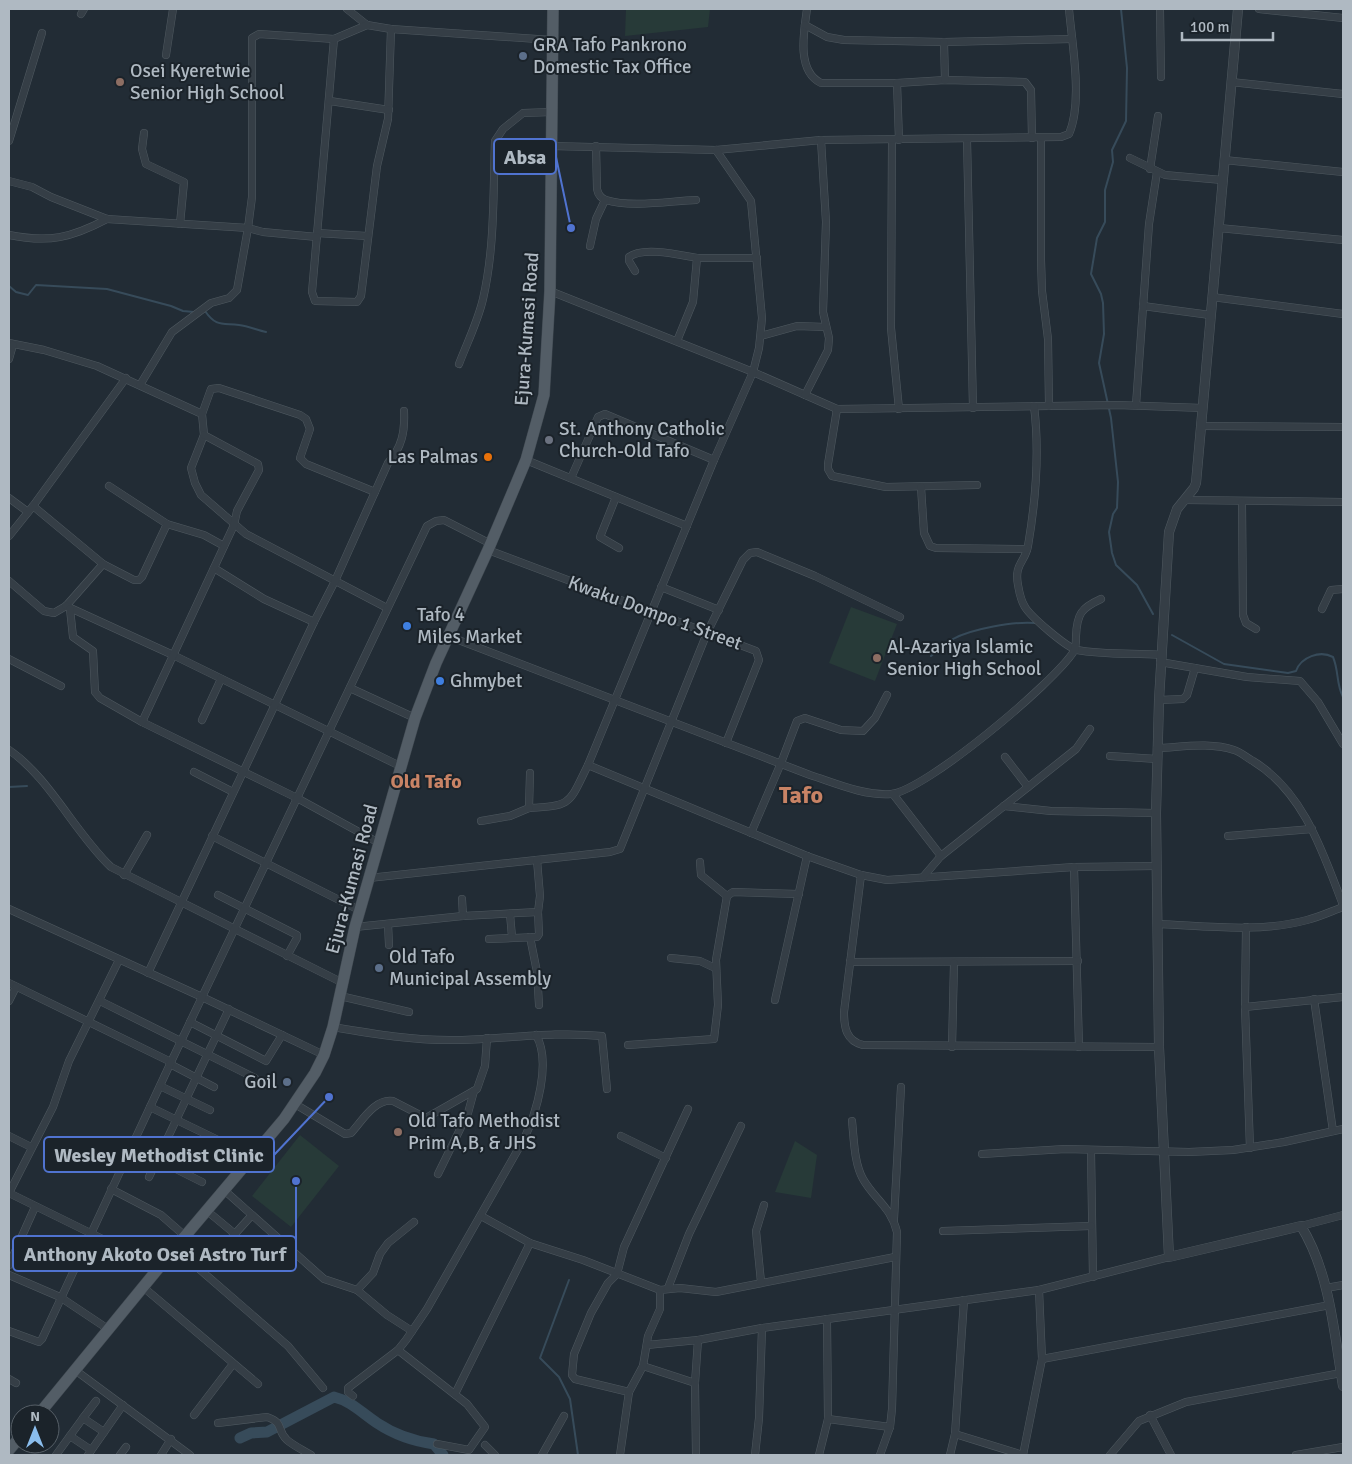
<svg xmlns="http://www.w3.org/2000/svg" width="1352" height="1464" viewBox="0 0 1352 1464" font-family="Signika,sans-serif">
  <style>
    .green { fill: #273a38 }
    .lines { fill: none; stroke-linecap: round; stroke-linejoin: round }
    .stream { stroke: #374b5a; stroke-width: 2 }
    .river { stroke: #374b5a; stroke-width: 11 }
    .minor-casing { stroke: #4f5960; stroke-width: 8 }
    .tertiary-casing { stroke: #4f5960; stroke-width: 10 }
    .primary-casing { stroke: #3e474f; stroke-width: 12 }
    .minor { stroke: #353e46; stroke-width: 7 }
    .tertiary { stroke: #353e46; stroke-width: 9 }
    .primary { stroke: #535d66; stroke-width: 11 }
    .service-dot { fill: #5c6f8a; stroke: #1b232a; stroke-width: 2 }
    .education-dot { fill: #8d6e63; stroke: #1b232a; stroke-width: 2 }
    .worship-dot { fill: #6b7280; stroke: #1b232a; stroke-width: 2 }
    .food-dot { fill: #e8710a; stroke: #1b232a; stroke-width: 2 }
    .shop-dot { fill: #3f7fe0; stroke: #1b232a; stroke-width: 2 }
    .labels { text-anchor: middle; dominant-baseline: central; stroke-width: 4; stroke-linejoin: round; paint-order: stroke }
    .poi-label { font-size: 19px; fill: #afb9c2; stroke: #1b232a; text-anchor: start }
    .street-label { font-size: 19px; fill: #afb9c2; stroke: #1b232a }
    .neighbourhood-label { font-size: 20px; font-weight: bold; fill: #c88365; stroke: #1b232a }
    .district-label { font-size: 24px; font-weight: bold; fill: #c88365; stroke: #1b232a }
    .leader { fill: none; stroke: #5073d0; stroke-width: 2 }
    .callout-dot { fill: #5073d0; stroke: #1b232a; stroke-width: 2 }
    .callout { fill: #1b232a; stroke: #5073d0; stroke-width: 2 }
    .callout-label { font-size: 20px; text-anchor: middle; font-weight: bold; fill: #afb9c2 }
  </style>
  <rect width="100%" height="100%" fill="#222c35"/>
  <g class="green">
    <polygon points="626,9 710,9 708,27 625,36"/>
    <polygon points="851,607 897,624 875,681 829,663"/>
    <polygon points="300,1135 339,1166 291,1227 252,1196"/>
    <polygon points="795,1141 817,1155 811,1198 775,1192"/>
  </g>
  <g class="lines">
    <g class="stream">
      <polyline points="1121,9 1127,68 1126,121 1112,150 1113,162 1105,190 1105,222 1097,238 1091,274 1101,294 1103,303 1104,334 1099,363 1111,418 1118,482 1117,508 1113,514 1109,532 1112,553 1116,565 1137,585 1153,614"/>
      <polyline points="9,286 16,292 28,295 36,285 107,289 171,306 183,311 194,312"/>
      <path d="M205,311c11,16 17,12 34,14 9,1 18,5 27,7"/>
      <path d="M1172,635l52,29 64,9 8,-2c5,-14 24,-21 37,-14 6,14 3,27 10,40"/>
      <path d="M931,656c7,-6 14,-13 22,-17 18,-10 62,-18 82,-16"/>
      <polyline points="9,787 27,786"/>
      <polyline points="569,1280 540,1358 559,1377 570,1399 578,1455"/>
    </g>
    <path class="river" d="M240,1438l11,-5 16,-1 67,-35c17,4 28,16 43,26 18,12 35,18 57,21l9,11"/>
    <g class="minor-casing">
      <g id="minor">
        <polyline points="347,9 367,25 391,29 552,40"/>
        <path d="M807,9c-3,22 -11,62 14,74h76l48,-3 80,2 6,8 1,48"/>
        <polyline points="1160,9 1161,77"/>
        <polyline points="1259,9 1343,18"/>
        <polyline points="81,14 84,9"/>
        <polyline points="805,25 827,37 844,40 944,42 1072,39"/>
        <polyline points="334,39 312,292 315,301 357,302 361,296 377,166 388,119 391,29"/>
        <polyline points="944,42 945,80"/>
        <polyline points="166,55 173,9"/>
        <polyline points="1231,82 1343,94"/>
        <polyline points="897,83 899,140"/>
        <polyline points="330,101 389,110"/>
        <polyline points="144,133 142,149 146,164 184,182 180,224"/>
        <polyline points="1041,138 1041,260 1042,291 1048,339 1049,406"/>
        <polyline points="967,139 973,408"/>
        <polyline points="9,141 42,33"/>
        <polyline points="892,141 891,328 899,409"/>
        <path d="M551,146l165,4 105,-10 240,-3 8,-3c14,-32 3,-90 0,-125"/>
        <path d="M596,146l1,43c1,5 3,9 9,11 25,8 64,1 90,0"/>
        <polyline points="1130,158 1165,175 1222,180"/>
        <polyline points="1224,160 1343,172"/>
        <polyline points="1150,169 1158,116"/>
        <polyline points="9,181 32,187 51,197 107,219 248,228 252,197 252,38 259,34 334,39 367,25"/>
        <polyline points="1219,228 1343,240"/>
        <polyline points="317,233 367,236"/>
        <path d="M9,235c40,8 62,3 98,-16"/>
        <polyline points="590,246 596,219 605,200"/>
        <path d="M635,271l-6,-10v-4c14,-11 51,-2 68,1"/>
        <polyline points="550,291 753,372 837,409 1117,405 1203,408"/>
        <polyline points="1212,297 1343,314"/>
        <polyline points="1143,306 1210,315"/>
        <polyline points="761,336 797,326 826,327"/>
        <polyline points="677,341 693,302 697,258 757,258"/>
        <polyline points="9,343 44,350 97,366 202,414"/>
        <polyline points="9,359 13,345"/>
        <path d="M459,364c8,-21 19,-43 24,-65 12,-52 10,-106 12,-158l8,-12 20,-16 29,-1"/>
        <polyline points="140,385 172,332 211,303 229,298 237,290 248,228 263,232 317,237"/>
        <polyline points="805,395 828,350 829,338 823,312 826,222 821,140"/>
        <polyline points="1136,405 1149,224 1157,172"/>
        <path d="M1034,406c6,48 2,93 -6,140 -3,17 -14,17 -10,39 1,6 3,16 7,22 6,10 41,40 52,43 27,5 57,3 84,5"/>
        <polyline points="837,409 828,464 828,469 832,476 886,487 977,485"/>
        <polyline points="1202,426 1343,427"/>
        <polyline points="526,460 687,526"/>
        <polyline points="571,478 598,417 605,414 714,460"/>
        <polyline points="109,486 167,524 204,535 224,546"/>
        <polyline points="921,487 924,533 930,546 936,548 1027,549"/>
        <polyline points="375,492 306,464 300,458 310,429 306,419 300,415 219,388 211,389 202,414 204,435 191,468 195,483 201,495 246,534 387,608"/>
        <polyline points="616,497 600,537 619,548"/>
        <polyline points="9,498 28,512"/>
        <polyline points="1184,500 1343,502"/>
        <polyline points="1242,502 1243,615 1246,623 1256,629"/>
        <polyline points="33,506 103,564 134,580 139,580 142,577 167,524"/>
        <polyline points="9,536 33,506 126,378"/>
        <polyline points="488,550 756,651 759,660 726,743"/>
        <polyline points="214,568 264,599 314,622"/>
        <polyline points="9,581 44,611 54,613 66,606 103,564"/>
        <polyline points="661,587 719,610"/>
        <polyline points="66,606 173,655 400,766"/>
        <polyline points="70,609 73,637 93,651 95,692 100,698 142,722 297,798 379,843"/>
        <polyline points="1322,609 1331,590 1343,589"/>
        <path d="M448,636l362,139c25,8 54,21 81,19 34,-3 164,-112 183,-143 2,-4 2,-10 2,-15 1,-22 5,-28 25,-37"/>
        <polyline points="9,659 61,686"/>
        <polyline points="1160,662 1247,677 1300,681 1318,702 1343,744"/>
        <polyline points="350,688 415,718"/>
        <polyline points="1159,700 1183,699 1187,695 1195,668"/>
        <polyline points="202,720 221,679"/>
        <polyline points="142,722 234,525 237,511 259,470 258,464 204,435"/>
        <path d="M1157,748c25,-1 53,-6 77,2 7,2 13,8 19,11 51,31 70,92 90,144"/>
        <path d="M9,750c40,27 66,83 102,117l232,116"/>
        <polyline points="1110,756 1157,759"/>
        <polyline points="1005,757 1028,787"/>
        <polyline points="588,765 807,856 861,875 887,880 1074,867 1157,866"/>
        <polyline points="194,772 233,792"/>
        <path d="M530,773l-1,35c44,-2 40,-5 59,-43l126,-305 39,-88 6,-24 3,-30 -11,-117 -35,-51"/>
        <polyline points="893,794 941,856"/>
        <polyline points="1004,806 1051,811 1156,813"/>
        <polyline points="481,821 510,816 529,808"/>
        <polyline points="751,833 781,763 797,721 805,718 841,730 863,731 875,718 887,695"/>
        <polyline points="212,836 361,911"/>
        <polyline points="1228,836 1312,829"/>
        <polyline points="700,862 701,875 727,896"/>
        <polyline points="1074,867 1079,1047"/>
        <polyline points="124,875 147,835"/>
        <path d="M861,875l-17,137c0,15 2,29 19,33l296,2"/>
        <polyline points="923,877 941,856 1076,749 1090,729"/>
        <polyline points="369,878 610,852 620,849 707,633 743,560 750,553 757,552 815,576 900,617"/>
        <polyline points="218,895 297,935 297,938 287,956"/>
        <polyline points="462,899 463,916 538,912 540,896 537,860"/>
        <polyline points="9,909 202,997 324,1055"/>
        <polyline points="510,914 512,937"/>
        <polyline points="388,924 389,945"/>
        <path d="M1157,924c50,2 102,9 150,-4 12,-3 25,-9 36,-13"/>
        <polyline points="355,927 463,916"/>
        <polyline points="1246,927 1245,1007 1250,1148"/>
        <polyline points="530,937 537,972 539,1005"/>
        <polyline points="489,939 537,937 539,934 538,912"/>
        <polyline points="671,958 700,961 715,968"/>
        <polyline points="119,960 69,1061 53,1107 9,1193 133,1254"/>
        <polyline points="850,962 1078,961"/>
        <path d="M148,973l166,-351 21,-41 53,-118c14,-16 17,-31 16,-52"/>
        <polyline points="9,983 171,1062"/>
        <polyline points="340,996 409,1012"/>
        <polyline points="1314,999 1333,1131"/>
        <polyline points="775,1000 807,856"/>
        <polyline points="9,1001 16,987"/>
        <polyline points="100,1001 255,1078"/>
        <polyline points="1245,1007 1343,997"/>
        <polyline points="190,1022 266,1061 282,1035"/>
        <path d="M333,1027c41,7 82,14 125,13 48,-1 96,-9 144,-4l5,53"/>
        <polyline points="628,1045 714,1039 718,1005 716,960 727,896 733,892 799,894"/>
        <polyline points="952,1047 954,963"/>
        <polyline points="170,1064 214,1087"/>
        <polyline points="160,1086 210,1110"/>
        <path d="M295,1104l50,30 6,-1c11,-12 24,-35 42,-32l33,17 51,-29 8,-23 2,-28"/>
        <polyline points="150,1107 218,1140"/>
        <path d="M852,1121c2,18 2,42 11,58 12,21 28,28 34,53l-5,177 -2,18 -10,28"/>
        <polyline points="9,1136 31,1147"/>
        <polyline points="621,1136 666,1158"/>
        <polyline points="130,1149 158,1160 202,1182"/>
        <polyline points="1091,1151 1093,1277"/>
        <polyline points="982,1154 1065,1149 1189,1152 1233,1150 1284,1142 1343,1129"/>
        <polyline points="438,1174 468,1113 474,1091"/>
        <polyline points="149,1177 229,1009"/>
        <polyline points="111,1189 161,1215 185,1236"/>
        <polyline points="224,1190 324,1279 357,1290 387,1315 412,1331"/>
        <polyline points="206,1210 235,1234"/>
        <polyline points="481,1216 530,1243 583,1260 660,1290 680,1288 716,1292 895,1257"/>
        <polyline points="894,1219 901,1087"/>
        <polyline points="1301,1226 1343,1215"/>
        <polyline points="943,1231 1091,1226"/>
        <polyline points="175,1248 288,1346 323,1388"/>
        <polyline points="215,1256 252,1215"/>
        <polyline points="9,1265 35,1207"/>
        <polyline points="9,1275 60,1297 108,1329"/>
        <polyline points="761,1282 756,1231 764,1205"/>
        <polyline points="143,1287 258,1384"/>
        <polyline points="668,1288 689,1234 741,1126"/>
        <polyline points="1326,1288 1343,1285"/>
        <polyline points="357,1290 373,1273 380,1254 388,1243 414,1222"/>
        <polyline points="9,1331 39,1342 42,1339 171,1062 427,526 436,521 444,520 491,544"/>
        <polyline points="647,1345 698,1340 762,1328 1039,1290 1169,1257"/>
        <polyline points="398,1350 467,1404 485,1427 469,1450 437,1444"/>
        <polyline points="1042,1359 1330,1305"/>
        <polyline points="643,1366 695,1383 698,1340"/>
        <polyline points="75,1370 190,1455"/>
        <polyline points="9,1379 16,1383"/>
        <polyline points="695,1383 696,1455"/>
        <polyline points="629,1392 575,1379 572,1375 574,1354 591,1313 608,1283 617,1274 624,1247 688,1109"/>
        <polyline points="455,1394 530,1243"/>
        <path d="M353,1396l-5,-4v-4l50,-38 8,-10 21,-31 97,-170c12,-25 28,-77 12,-104"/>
        <polyline points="96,1401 83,1418 104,1432"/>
        <polyline points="194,1415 233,1364"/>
        <polyline points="1150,1415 1171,1455"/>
        <polyline points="828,1419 890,1427"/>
        <path d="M218,1423l49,-6c18,6 9,13 20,23 7,6 16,10 24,15"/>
        <polyline points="955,1434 1023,1455"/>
        <polyline points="70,1436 91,1450"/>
        <polyline points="485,1445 495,1455"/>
        <polyline points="56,1455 83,1418"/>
        <polyline points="88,1455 123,1405"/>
        <polyline points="120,1455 126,1447"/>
        <polyline points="161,1455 171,1439"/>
        <polyline points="542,1455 564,1416"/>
        <polyline points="620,1455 629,1392 643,1366 648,1336 660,1309 660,1290"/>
        <polyline points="755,1455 759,1418 762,1328"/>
        <polyline points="819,1455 828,1419 827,1319"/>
        <polyline points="950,1455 955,1434 964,1300"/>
        <polyline points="1023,1455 1042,1359 1039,1290"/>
        <polyline points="1110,1455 1139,1421 1186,1402 1341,1373"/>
        <polyline points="1296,1455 1343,1447"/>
      </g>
    </g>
    <g class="tertiary-casing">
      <path id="tertiary" d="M1238,9l-42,474 -2,5 -17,21 -8,23 -10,168 -3,113 3,234 10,210 132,-31c29,47 33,107 42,160"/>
    </g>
    <g class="primary-casing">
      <g id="primary">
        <polyline points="39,1414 175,1248 284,1119 315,1073 324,1055 333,1027 355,927 415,718 436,663 488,550 513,491 526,460 544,395 550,291 553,9"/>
        <polyline points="9,1450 20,1437"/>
      </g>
    </g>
    <use href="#minor" class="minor"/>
    <use href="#tertiary" class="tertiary"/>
    <use href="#primary" class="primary"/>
  </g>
  <g class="service-dot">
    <circle cx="523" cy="56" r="5"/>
    <circle cx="379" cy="968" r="5"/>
    <circle cx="287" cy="1082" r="5"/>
  </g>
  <g class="education-dot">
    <circle cx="120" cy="82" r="5"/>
    <circle cx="877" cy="658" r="5"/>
    <circle cx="398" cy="1132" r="5"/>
  </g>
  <circle class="worship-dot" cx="549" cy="440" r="5"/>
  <circle class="food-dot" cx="488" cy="457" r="5"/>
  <g class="shop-dot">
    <circle cx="407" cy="626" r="5"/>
    <circle cx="440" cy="681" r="5"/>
  </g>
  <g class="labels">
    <g class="poi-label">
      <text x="533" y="45">GRA Tafo Pankrono<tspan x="533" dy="22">Domestic Tax Office</tspan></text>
      <text x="130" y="71">Osei Kyeretwie<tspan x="130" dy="22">Senior High School</tspan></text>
      <text x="559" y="429">St. Anthony Catholic<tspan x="559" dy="22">Church-Old Tafo</tspan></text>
      <text x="478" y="457" text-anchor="end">Las Palmas</text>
      <text x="417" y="615">Tafo 4<tspan x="417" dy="22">Miles Market</tspan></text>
      <text x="887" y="647">Al-Azariya Islamic<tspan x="887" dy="22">Senior High School</tspan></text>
      <text x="450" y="681">Ghmybet</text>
      <text x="389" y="957">Old Tafo<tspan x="389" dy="22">Municipal Assembly</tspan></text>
      <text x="277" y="1082" text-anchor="end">Goil</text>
      <text x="408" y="1121">Old Tafo Methodist<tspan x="408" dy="22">Prim A,B, &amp; JHS</tspan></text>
    </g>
    <g class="street-label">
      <text transform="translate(527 329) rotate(-86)">Ejura-Kumasi Road</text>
      <text transform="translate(655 613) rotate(20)">Kwaku Dompo 1 Street</text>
      <text transform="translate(352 879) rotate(-75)">Ejura-Kumasi Road</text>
    </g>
    <g class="neighbourhood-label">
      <text x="426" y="781">Old Tafo</text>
    </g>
    <g class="district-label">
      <text x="801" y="795">Tafo</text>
    </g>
  </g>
  <path class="leader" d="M571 228L556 157M329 1097L274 1155M296 1181L296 1254"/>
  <g class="callout-dot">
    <circle cx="571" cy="228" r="5"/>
    <circle cx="329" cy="1097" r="5"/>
    <circle cx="296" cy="1181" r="5"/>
  </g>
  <g class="callout">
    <rect x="494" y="139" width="62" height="35" rx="5"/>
    <rect x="44" y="1137" width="230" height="35" rx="5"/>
    <rect x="13" y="1236" width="283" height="35" rx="5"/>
  </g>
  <g class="callout-label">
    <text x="525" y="164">Absa</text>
    <text x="159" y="1162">Wesley Methodist Clinic</text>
    <text x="155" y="1261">Anthony Akoto Osei Astro Turf</text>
  </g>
  <rect width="1352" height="1464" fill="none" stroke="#afb9c2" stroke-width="20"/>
  <g transform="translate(35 1429)"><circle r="24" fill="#1b232a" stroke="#565f67"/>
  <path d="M0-4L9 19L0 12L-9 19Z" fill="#8abded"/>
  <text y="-8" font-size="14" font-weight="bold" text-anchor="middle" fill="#afb9c2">N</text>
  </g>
  <path d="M1182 32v8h91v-8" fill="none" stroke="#afb9c2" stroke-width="2.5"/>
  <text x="1190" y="32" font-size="15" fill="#afb9c2" stroke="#1b232a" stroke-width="4" paint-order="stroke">100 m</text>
</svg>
